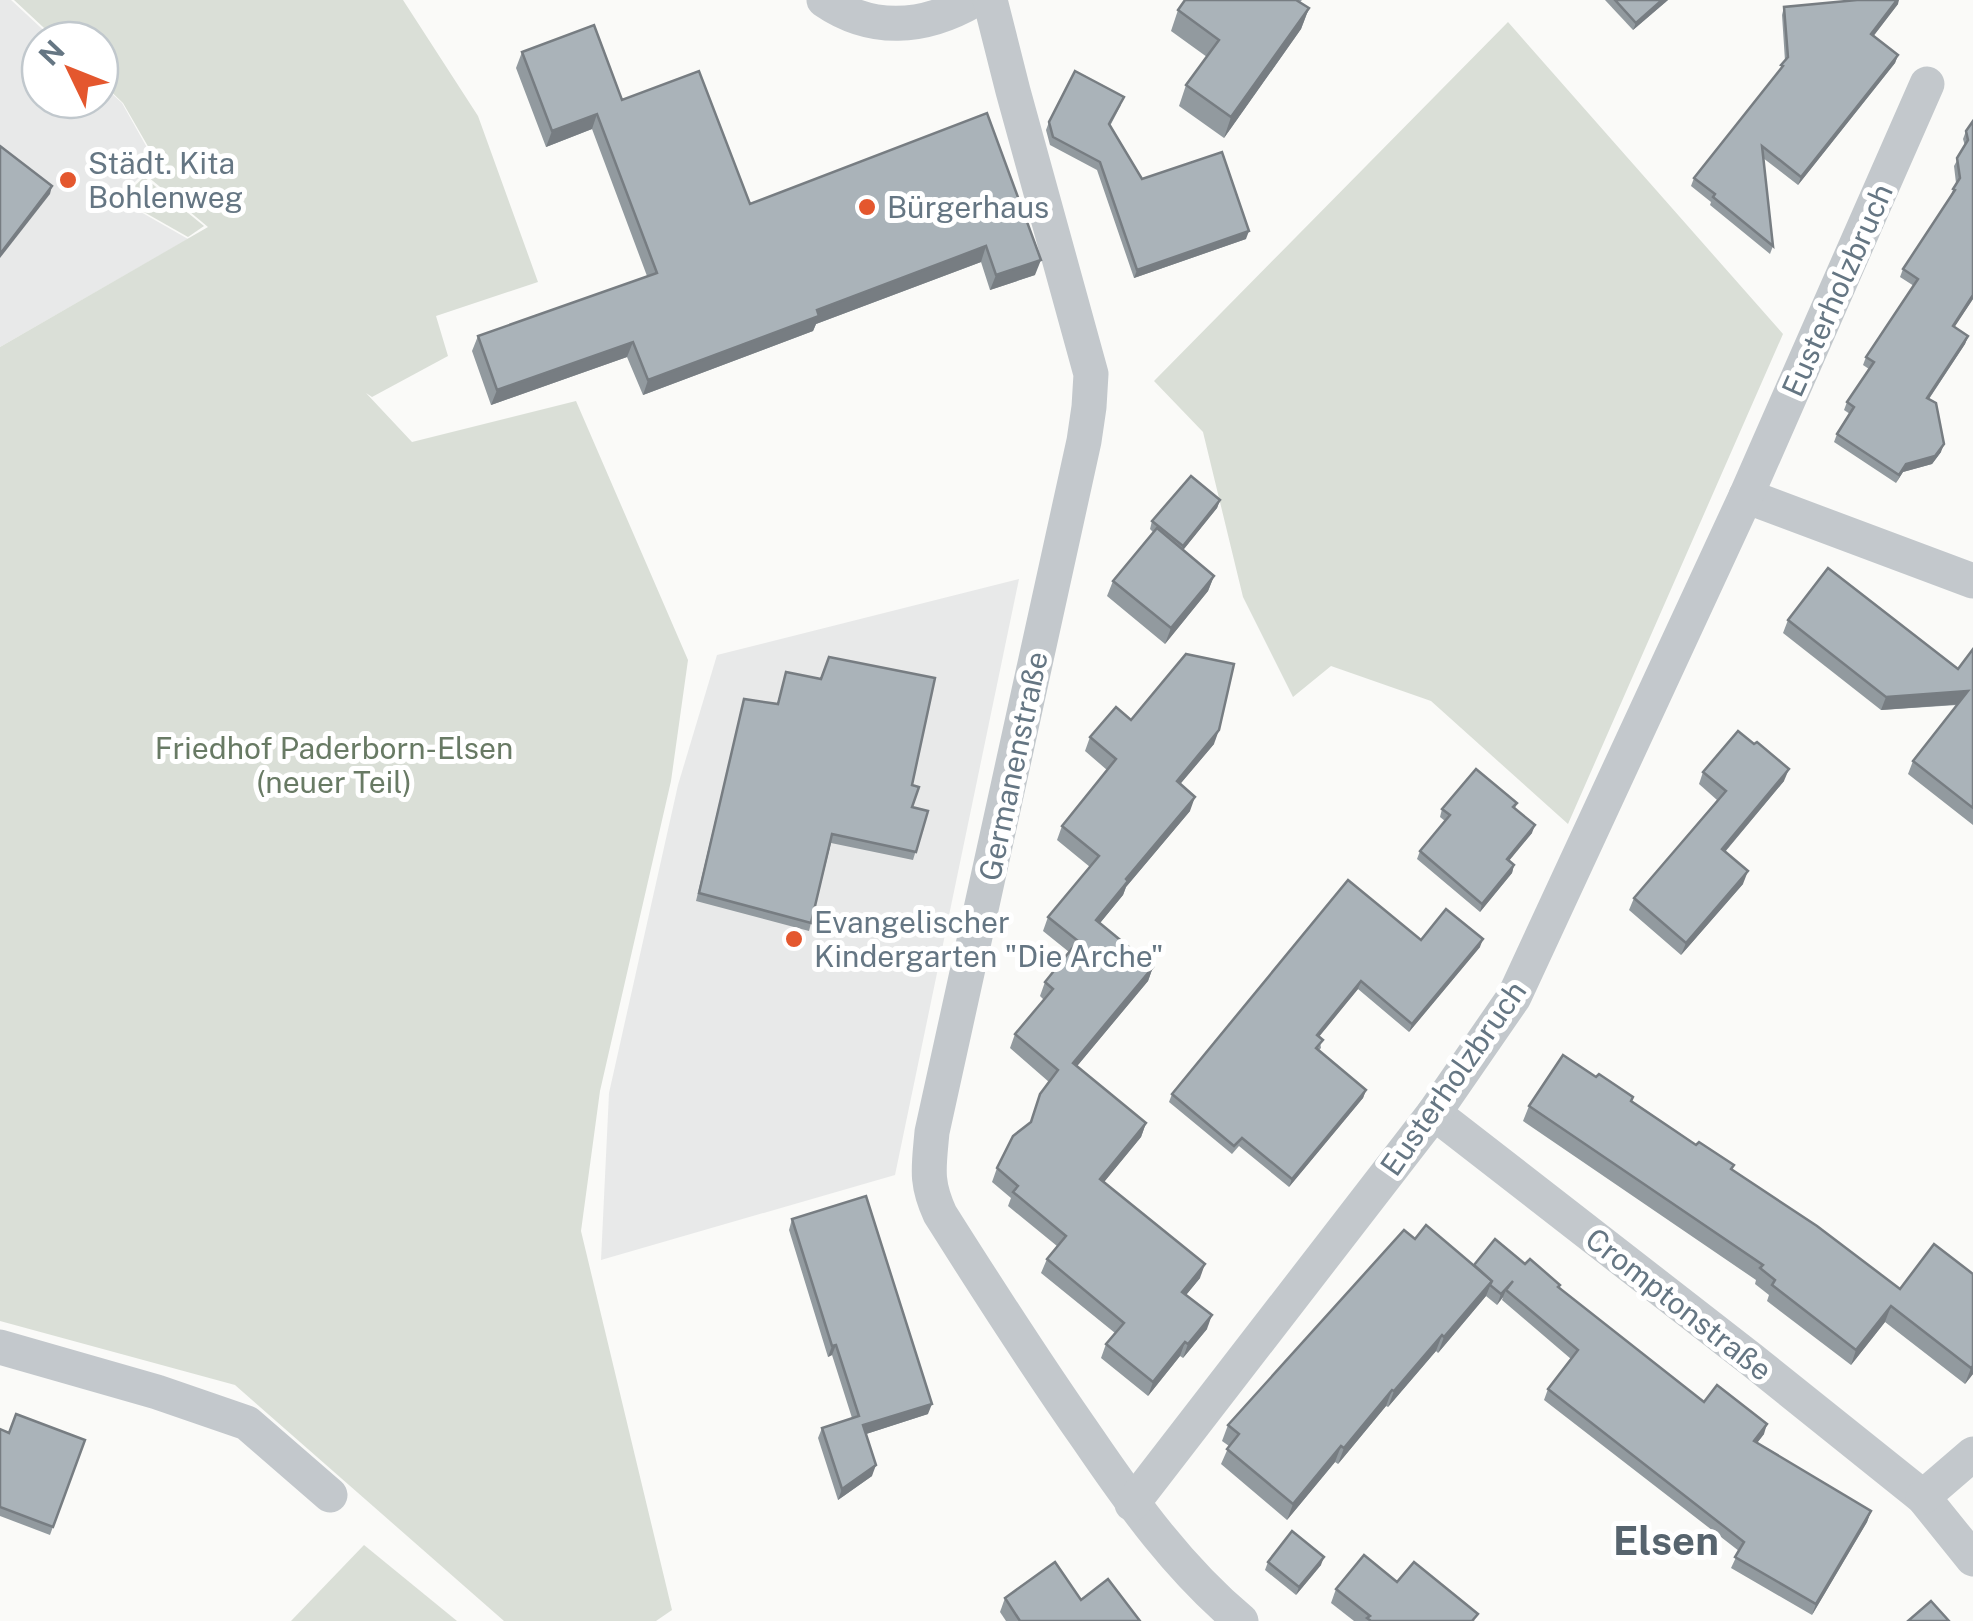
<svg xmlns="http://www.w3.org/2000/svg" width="1973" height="1621" viewBox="0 0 1973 1621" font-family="'Public Sans',sans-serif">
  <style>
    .built { fill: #e8e9e9 }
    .green { fill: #dadfd7 }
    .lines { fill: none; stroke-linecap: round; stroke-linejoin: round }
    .street { stroke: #c3c8cc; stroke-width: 35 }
    .wall { fill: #929a9f }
    .shaded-wall { fill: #777d82 }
    .building { fill: #aab3b9; stroke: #777d82; stroke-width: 2.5 }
    .poi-dot { fill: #e4572e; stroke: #fff; stroke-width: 4 }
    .labels { text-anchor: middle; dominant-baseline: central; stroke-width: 10; stroke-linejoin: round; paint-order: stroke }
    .poi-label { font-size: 30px; fill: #657683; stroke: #fff; text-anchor: start }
    .street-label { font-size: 30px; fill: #657683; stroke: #fff }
    .park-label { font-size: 30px; fill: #687a64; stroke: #fff }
    .district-label { font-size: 40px; font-weight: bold; fill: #57646e; stroke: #fff }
  </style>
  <rect width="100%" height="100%" fill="#fafaf8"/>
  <g class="built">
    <polygon points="0,0 11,0 54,40 40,40 40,100 100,100 100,83 122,103 155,162 118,199 188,239 0,347"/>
    <polygon points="1019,579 895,1175 601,1260 609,1093 678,785 717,655"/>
  </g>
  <g class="green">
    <polygon points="14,0 403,0 478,116 538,282 436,316 448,356 372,397 366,393 412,442 576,401 688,660 671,781 600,1091 581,1231 672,1610 656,1621 504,1621 235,1385 0,1321 0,347 208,227 147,176 157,162 123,103 100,81 100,40 57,40"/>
    <polygon points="1508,22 1783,334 1568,824 1431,701 1331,666 1293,697 1243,597 1203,432 1154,381"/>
    <polygon points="144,177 204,226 188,237 121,199"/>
    <polygon points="364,1545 457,1621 291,1621"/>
  </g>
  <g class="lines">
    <g class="street">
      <path d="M824,0c48,33 100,29 150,0"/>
      <path d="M990,0l23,91 78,283 -2,33 -5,34 -152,691c-3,35 -7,49 8,82 48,76 96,151 148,225 45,66 91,130 153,182"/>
      <polyline points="1746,496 1973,581"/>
      <polyline points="1434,1113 1752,1360 1923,1497 1973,1559"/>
      <polyline points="0,1347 157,1392 247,1423 330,1495"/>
      <polyline points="1923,1497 1973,1454"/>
      <polyline points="1132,1504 1434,1113 1514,997 1746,496 1927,84"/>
    </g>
  </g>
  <g class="wall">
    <polygon points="1185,0 1302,0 1300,2 1309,8 1301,29 1224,138 1179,106 1186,85 1207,57 1171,31 1178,10"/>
    <polygon points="1605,0 1668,0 1633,30"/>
    <polygon points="1898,4 1873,36 1898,55 1895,63 1798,185 1763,158 1773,246 1770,254 1710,205 1711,202 1691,186 1694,178 1779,71 1785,61 1782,15 1784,7"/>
    <polygon points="522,52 622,100 750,204 987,113 1035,275 990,290 981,262 816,324 813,331 643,395 627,357 491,405 472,351 478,336 647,276 592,129 546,147 516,68"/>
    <polygon points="1121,105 1110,126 1142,179 1246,239 1134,278 1097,170 1050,145 1046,130 1049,122"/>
    <polygon points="1973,121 1973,299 1954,327 1968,336 1965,344 1929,399 1941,452 1932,464 1903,472 1896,483 1834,442 1837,434 1850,414 1844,410 1847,402 1869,369 1863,365 1866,357 1914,286 1900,277 1903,269 1950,197 1956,183 1954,166 1965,146 1963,139 1966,131"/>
    <polygon points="1220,500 1217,508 1183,550 1214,576 1208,591 1165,644 1107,596 1113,581 1153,532 1150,529 1152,521"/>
    <polygon points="1788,620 1958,669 1973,649 1973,825 1908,774 1913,761 1957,705 1881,710 1783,633"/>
    <polygon points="786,672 912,785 912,807 928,811 913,860 831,843 809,931 696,901 744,699 777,704"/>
    <polygon points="1131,720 1214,744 1180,784 1190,811 1126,887 1123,895 1100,923 1153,967 1148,981 1077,1066 1146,1123 1141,1137 1104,1182 1200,1278 1186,1295 1207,1329 1183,1358 1180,1356 1148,1396 1101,1358 1106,1344 1115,1333 1041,1273 1047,1259 1057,1246 1008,1206 1011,1198 992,1182 997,1168 1030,1123 1049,1082 1010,1048 1015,1034 1044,1000 1040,996 1045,982 1069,952 1043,931 1048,917 1090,867 1057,840 1062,826 1107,770 1085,751 1090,737"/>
    <polygon points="1703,772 1784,781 1725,852 1743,884 1681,955 1629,910 1634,898 1717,800 1699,784"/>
    <polygon points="1517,803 1515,808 1532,833 1509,860 1514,865 1512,873 1480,912 1417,859 1420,851 1445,821 1440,817 1442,809"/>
    <polygon points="1421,940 1480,947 1409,1032 1358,989 1319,1036 1321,1048 1319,1050 1366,1090 1363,1098 1289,1187 1239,1146 1232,1154 1169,1102 1172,1094"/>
    <polygon points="1596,1077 1633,1097 1632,1101 1732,1169 1900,1289 1973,1274 1973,1374 1965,1384 1885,1322 1851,1365 1767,1301 1769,1295 1755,1284 1756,1280 1523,1121 1529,1106"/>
    <polygon points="792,1219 928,1414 866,1434 872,1476 838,1500 818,1438 822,1428 852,1418 832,1355 828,1357 789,1230"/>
    <polygon points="1415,1239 1474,1265 1525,1264 1559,1288 1704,1402 1764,1434 1757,1443 1871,1511 1867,1522 1812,1615 1731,1568 1739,1551 1544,1400 1548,1389 1571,1359 1502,1300 1503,1297 1497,1305 1486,1296 1438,1353 1436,1351 1388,1407 1386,1406 1338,1464 1335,1462 1287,1520 1221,1464 1229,1446 1222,1441 1228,1425"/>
    <polygon points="0,1429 9,1433 85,1440 50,1535 0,1516"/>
    <polygon points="1268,1562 1321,1565 1296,1595 1265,1570"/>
    <polygon points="1397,1582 1475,1621 1354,1621 1331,1603 1336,1589"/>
    <polygon points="1005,1598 1081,1600 1140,1621 1006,1621 1000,1612"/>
  </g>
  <g class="shaded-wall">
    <polygon points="1662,0 1668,0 1633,30 1636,23"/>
    <polygon points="1897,0 1899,0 1898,4 1869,42 1871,34"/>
    <polygon points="1309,8 1301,29 1224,138 1231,117"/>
    <polygon points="1898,55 1895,63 1798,185 1801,177"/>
    <polygon points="597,114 592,129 546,147 552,131"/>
    <polygon points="52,186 50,194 0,258 0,254"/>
    <polygon points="1249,231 1246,239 1134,278 1137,270"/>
    <polygon points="986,246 981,262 816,324 813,331 643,395 648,380 817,310"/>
    <polygon points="1041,260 1035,275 990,290 996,275"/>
    <polygon points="1973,295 1973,299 1950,334 1953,326"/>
    <polygon points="1968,336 1965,344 1924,406 1927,398"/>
    <polygon points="633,342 627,357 491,405 497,390"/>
    <polygon points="1944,444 1941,452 1932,464 1903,472 1896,483 1906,464"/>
    <polygon points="1220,500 1217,508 1180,554 1183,546"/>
    <polygon points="1214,576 1208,591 1165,644 1171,628"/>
    <polygon points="1968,691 1963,704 1881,710 1886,697"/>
    <polygon points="1219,730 1214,744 1171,795 1177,781"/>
    <polygon points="1789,769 1784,781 1717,861 1722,849"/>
    <polygon points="1195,797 1190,811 1126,887 1123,895 1091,934 1096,920 1126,879"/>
    <polygon points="1535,825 1532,833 1504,867 1507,859"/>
    <polygon points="1514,865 1512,873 1480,912 1482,904"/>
    <polygon points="1748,871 1743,884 1681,955 1686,943"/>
    <polygon points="1483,939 1480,947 1409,1032 1412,1024"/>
    <polygon points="1153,967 1148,981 1068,1077 1073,1063"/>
    <polygon points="1361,981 1358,989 1314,1043 1317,1035"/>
    <polygon points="1366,1090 1363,1098 1289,1187 1292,1179"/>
    <polygon points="1146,1123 1141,1137 1095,1193 1100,1179"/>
    <polygon points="1205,1264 1200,1278 1177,1306 1182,1292"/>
    <polygon points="1492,1281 1486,1296 1438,1353 1444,1337"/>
    <polygon points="1513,1281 1506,1290 1503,1297 1497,1305 1501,1294"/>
    <polygon points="1891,1306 1885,1322 1851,1365 1856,1350"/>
    <polygon points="1212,1315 1207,1329 1183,1358 1188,1344"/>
    <polygon points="1442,1335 1436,1351 1388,1407 1394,1391"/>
    <polygon points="1185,1342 1180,1356 1148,1396 1153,1382"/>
    <polygon points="836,1345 832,1355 828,1357 832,1346"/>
    <polygon points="1973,1366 1973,1374 1965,1384 1971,1368"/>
    <polygon points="1392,1390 1386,1406 1338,1464 1344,1448"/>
    <polygon points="932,1404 928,1414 860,1436 863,1425"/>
    <polygon points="1767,1424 1764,1434 1750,1452 1754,1441"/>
    <polygon points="1341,1446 1335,1462 1287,1520 1293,1504"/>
    <polygon points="876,1465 872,1476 838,1500 842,1489"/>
    <polygon points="1871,1511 1867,1522 1812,1615 1816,1604"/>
    <polygon points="1324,1557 1321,1565 1296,1595 1299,1587"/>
  </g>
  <g class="building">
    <polygon points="1185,0 1296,0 1309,8 1231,117 1186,85 1219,40 1178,10"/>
    <polygon points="1615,0 1662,0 1636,23"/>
    <polygon points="1857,0 1897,0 1871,34 1898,55 1801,177 1762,146 1773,246 1713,197 1715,194 1694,178 1783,66 1781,65 1788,57 1784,7"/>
    <polygon points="594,25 622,100 699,71 750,204 987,113 1041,260 996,275 986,246 817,310 819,316 648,380 633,342 497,390 478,336 657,273 597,114 552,131 522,52"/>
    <polygon points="1075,71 1124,97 1109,124 1142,179 1222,152 1249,231 1137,270 1100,162 1053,137 1049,122"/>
    <polygon points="1973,121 1973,295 1953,326 1968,336 1927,398 1936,403 1944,444 1935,456 1906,464 1899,475 1837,434 1854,407 1847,402 1874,362 1866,357 1918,279 1903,269 1955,190 1953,189 1960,178 1957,158 1968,140 1966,131"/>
    <polygon points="0,146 52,186 0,254"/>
    <polygon points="1191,476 1220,500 1183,546 1152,521"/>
    <polygon points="1157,528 1214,576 1171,628 1113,581"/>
    <polygon points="1828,568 1958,669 1973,649 1973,808 1913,761 1968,691 1886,697 1788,620"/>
    <polygon points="1186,654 1234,664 1219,730 1177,781 1195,797 1126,879 1128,881 1096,920 1153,967 1073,1063 1146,1123 1100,1179 1205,1264 1182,1292 1212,1315 1188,1344 1185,1342 1153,1382 1106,1344 1124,1323 1047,1259 1066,1236 1013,1192 1018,1186 997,1168 1013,1136 1031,1122 1040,1094 1058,1070 1015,1034 1053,989 1045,982 1078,941 1048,917 1099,856 1062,826 1116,759 1090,737 1116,707 1131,720"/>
    <polygon points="829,657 935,678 912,785 919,787 912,807 928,811 916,852 832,834 811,923 699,893 744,699 778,704 786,672 821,679"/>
    <polygon points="1738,731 1754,744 1757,742 1789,769 1722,849 1748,871 1686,943 1634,898 1726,791 1703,772"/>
    <polygon points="1476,769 1517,803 1513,807 1535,825 1507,859 1514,865 1482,904 1420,851 1450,815 1442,809"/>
    <polygon points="1348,880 1421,940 1446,909 1483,939 1412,1024 1361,981 1317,1035 1323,1040 1316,1048 1366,1090 1292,1179 1242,1138 1234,1146 1172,1094"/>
    <polygon points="1563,1055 1596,1077 1599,1074 1633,1097 1631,1101 1696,1145 1699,1142 1734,1165 1731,1169 1817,1226 1900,1289 1934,1244 1973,1274 1973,1366 1971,1368 1891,1306 1856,1350 1772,1285 1775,1280 1760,1268 1763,1265 1529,1106"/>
    <polygon points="866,1196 932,1404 863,1425 876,1465 842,1489 822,1428 859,1416 836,1345 832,1346 792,1219"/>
    <polygon points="1426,1225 1492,1281 1444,1337 1442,1335 1394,1391 1392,1390 1344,1448 1341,1446 1293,1504 1227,1449 1239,1434 1228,1425 1404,1230 1415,1239"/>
    <polygon points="1495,1239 1525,1264 1530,1259 1560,1285 1558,1287 1704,1402 1717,1385 1767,1424 1754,1441 1871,1511 1816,1604 1735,1557 1744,1542 1548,1389 1578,1350 1506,1290 1513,1281 1501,1294 1490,1285 1492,1281 1474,1265"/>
    <polygon points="16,1414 85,1440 53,1527 0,1507 0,1429 9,1433"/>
    <polygon points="1292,1531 1324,1557 1299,1587 1268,1562"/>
    <polygon points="1364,1555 1397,1582 1414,1562 1478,1614 1472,1621 1371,1621 1367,1618 1370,1616 1336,1589"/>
    <polygon points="1055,1562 1081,1600 1108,1579 1140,1621 1020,1621 1005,1598"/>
    <polygon points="1931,1601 1949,1621 1908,1621"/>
  </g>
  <g class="poi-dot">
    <circle cx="68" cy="180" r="10"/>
    <circle cx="867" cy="207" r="10"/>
    <circle cx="794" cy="939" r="10"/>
  </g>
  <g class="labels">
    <g class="poi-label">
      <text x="88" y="163">Städt. Kita<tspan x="88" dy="34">Bohlenweg</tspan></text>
      <text x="887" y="207">Bürgerhaus</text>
      <text x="814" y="922">Evangelischer<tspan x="814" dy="34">Kindergarten "Die Arche"</tspan></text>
    </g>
    <g class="street-label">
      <text transform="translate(1837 290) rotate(-66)">Eusterholzbruch</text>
      <text transform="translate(1013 766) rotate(-78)">Germanenstraße</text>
      <text transform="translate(1453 1078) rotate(-55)">Eusterholzbruch</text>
      <text transform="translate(1679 1304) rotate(38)">Cromptonstraße</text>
    </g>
    <g class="park-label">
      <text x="334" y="748">Friedhof Paderborn-Elsen<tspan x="334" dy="34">(neuer Teil)</tspan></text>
    </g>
    <g class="district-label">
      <text x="1666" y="1540">Elsen</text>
    </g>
  </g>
  <g transform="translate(70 70) rotate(313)"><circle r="48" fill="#ffffff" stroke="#c1c8cd" stroke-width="2.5"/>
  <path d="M0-8L18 38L0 25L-18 38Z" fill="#e4572e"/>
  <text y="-15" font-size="28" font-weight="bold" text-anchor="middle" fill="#657683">N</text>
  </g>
</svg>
